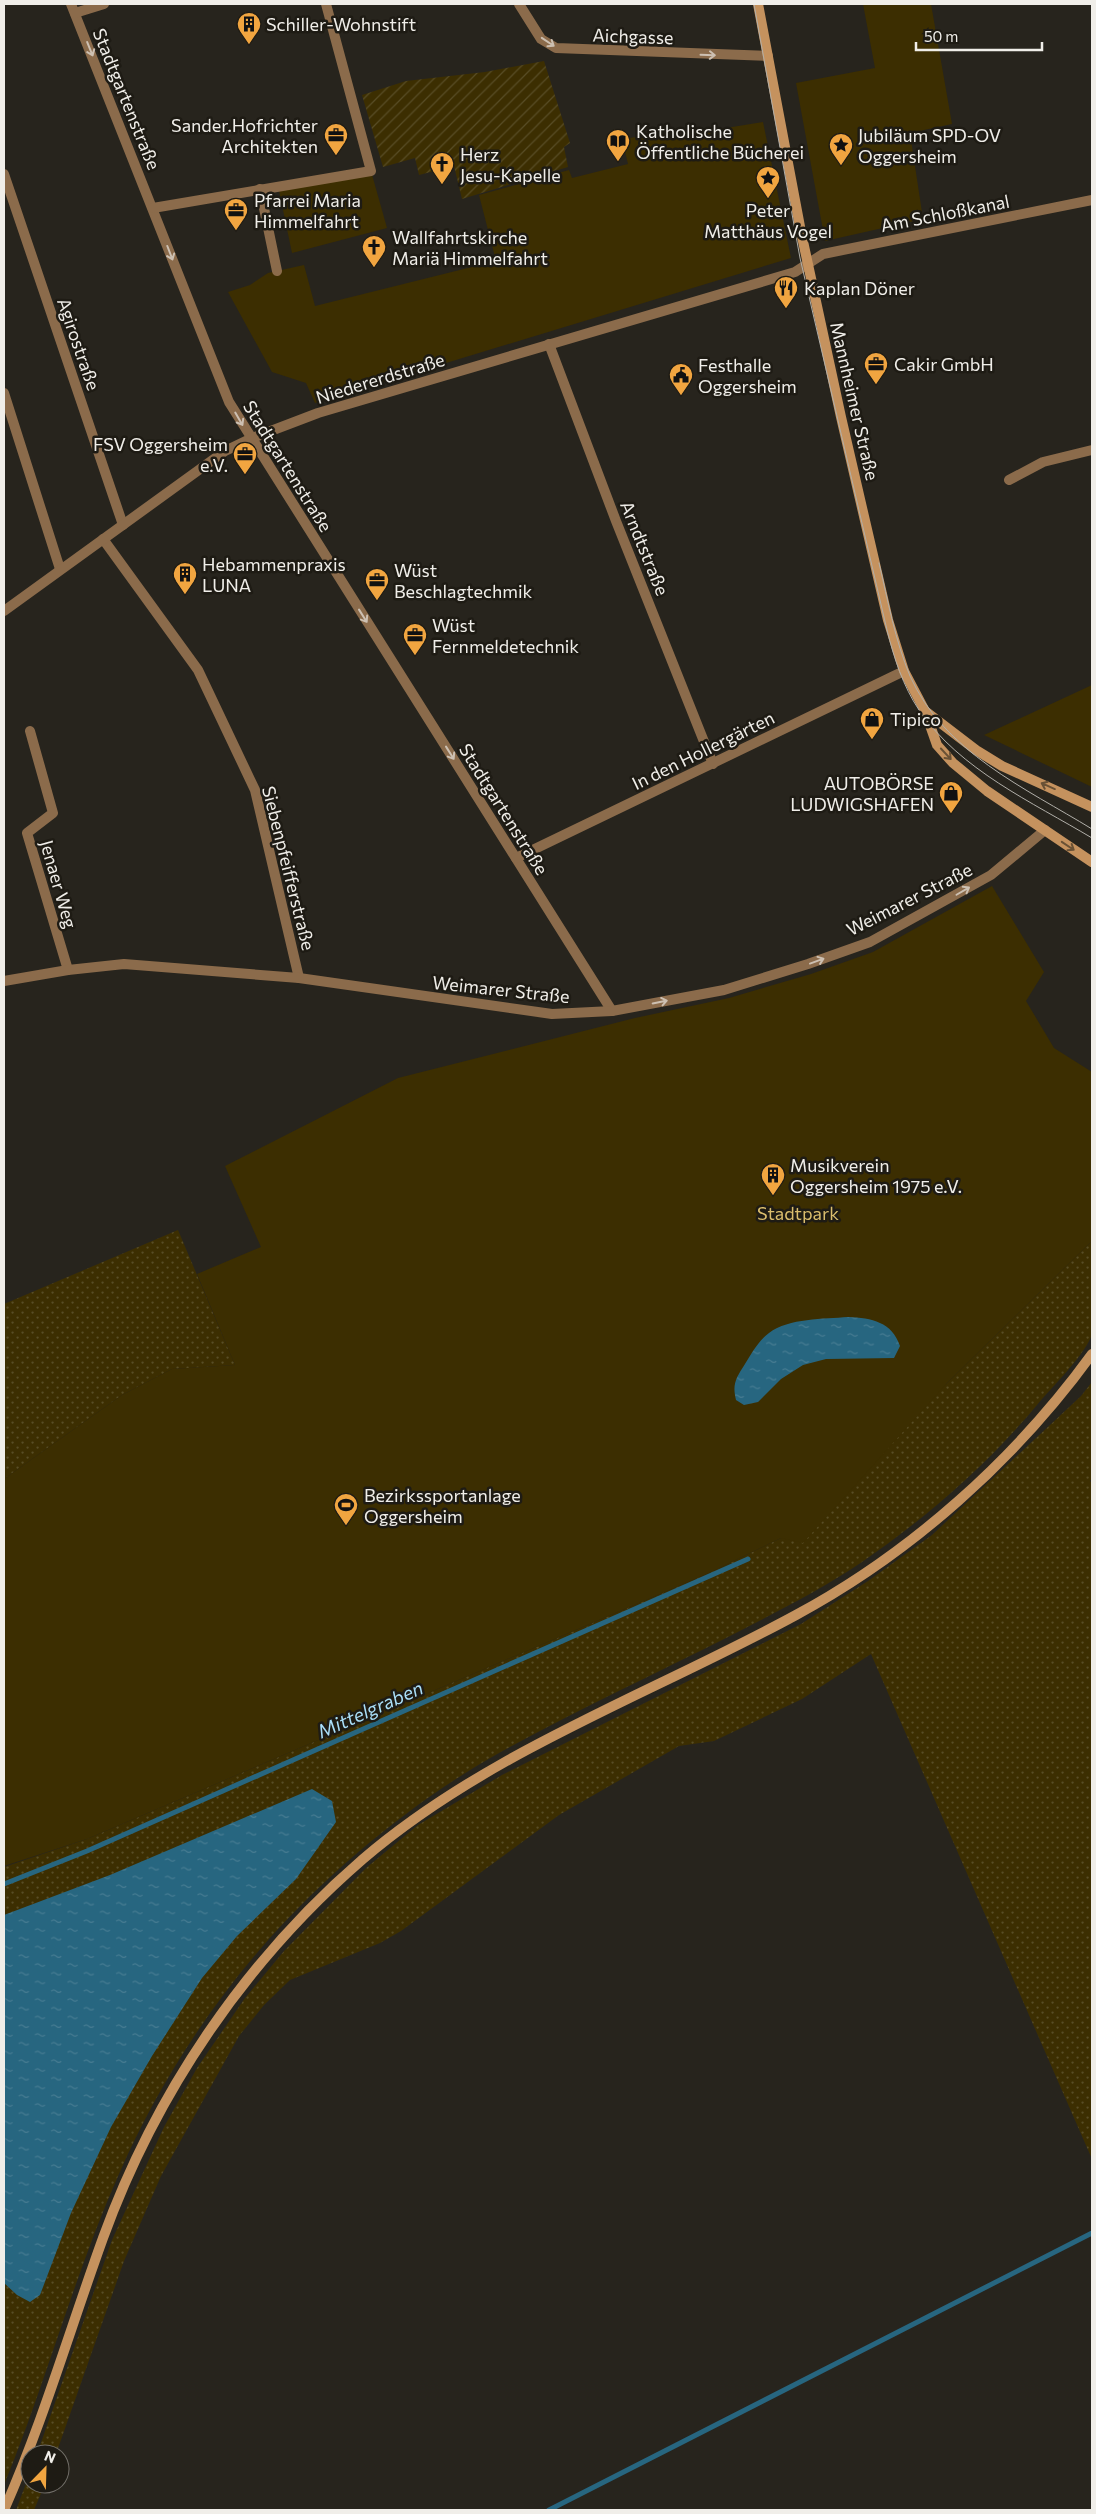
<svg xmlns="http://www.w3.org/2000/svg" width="1096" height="2514" viewBox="0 0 1096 2514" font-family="Commissioner,sans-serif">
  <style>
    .grass { fill: url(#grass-dots) }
    .park { fill: #3c2e01 }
    .garden { fill: url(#garden-furrows) }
    .water { fill: url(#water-ripples) }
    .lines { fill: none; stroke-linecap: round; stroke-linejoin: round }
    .stream { stroke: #276680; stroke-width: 5 }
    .street { stroke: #8b6b4b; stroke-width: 10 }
    .secondary { stroke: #c5925e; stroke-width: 10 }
    .tram { stroke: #b1afa9; stroke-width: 1 }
    .oneway { stroke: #cdc0b2 }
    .oneway2 { stroke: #695135 }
    .labels { text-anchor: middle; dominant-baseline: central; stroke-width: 5; stroke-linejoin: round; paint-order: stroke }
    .poi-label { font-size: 18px; fill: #f0eee9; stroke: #1e1b14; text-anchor: start }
    .street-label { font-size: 18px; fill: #f0eee9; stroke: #1e1b14 }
    .park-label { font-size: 18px; fill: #dbbe6d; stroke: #1e1b14 }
    .water-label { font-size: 19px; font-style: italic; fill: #abdff8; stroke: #1e1b14 }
  </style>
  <defs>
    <pattern id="grass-dots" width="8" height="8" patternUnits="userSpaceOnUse" patternTransform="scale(1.25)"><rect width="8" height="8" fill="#3c2e01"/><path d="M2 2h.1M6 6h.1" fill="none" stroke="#584d26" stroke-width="1.8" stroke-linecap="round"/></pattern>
    <pattern id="garden-furrows" width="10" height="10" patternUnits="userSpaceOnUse" patternTransform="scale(1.25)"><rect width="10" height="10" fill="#3c2e01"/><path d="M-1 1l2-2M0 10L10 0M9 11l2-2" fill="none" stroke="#584d26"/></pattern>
    <pattern id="water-ripples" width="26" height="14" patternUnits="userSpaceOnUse" patternTransform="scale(1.25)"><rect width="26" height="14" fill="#276680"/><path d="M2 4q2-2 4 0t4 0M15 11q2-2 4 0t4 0" fill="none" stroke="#477c92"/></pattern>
  </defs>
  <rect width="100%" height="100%" fill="#27241d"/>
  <g class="grass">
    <polygon points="178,1230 235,1365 172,1369 122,1395 4,1479 4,1304"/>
    <path d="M1092,1241c0,18 4,83 -1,96 -9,21 -39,50 -54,68 -50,60 -111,113 -175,157 -41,28 -86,50 -130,73 -77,39 -157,76 -233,118 -84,47 -166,115 -230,186 -62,70 -113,150 -150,235 -45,101 -73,209 -115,311v-618l83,-28 622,-266 72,-35 166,-155z"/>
    <polygon points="1092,1382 1092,1478 1090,1481 1092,1483 1092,2159 871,1654 802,1699 714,1741 679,1746 559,1815 401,1931 380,1943 290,1980 264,2005 239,2036 161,2176 124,2261 56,2454 37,2454 112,2240 164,2127 197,2068 245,1998 284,1951 366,1868 418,1825 502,1775 801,1624 868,1581 932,1535 1081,1396"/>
    <polygon points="30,2473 30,2484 45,2484 34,2510 16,2510"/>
  </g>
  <g class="park">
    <polygon points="863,4 931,4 952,124 910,133 923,219 825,241 796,83 875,68"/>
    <polygon points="763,122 791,258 315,403 306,383 272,372 228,292 250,285 268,273 304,265 315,306 496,261 479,195 569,170 572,178 628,164 622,139 651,135 652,140"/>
    <polygon points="371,171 387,228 292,253 278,186"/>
    <polygon points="1092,685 1092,787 984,735"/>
    <polygon points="992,886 1044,972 1026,1001 1054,1048 1092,1072 1092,1241 947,1383 803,1543 781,1538 709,1573 87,1839 4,1866 4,1479 122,1395 172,1369 235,1365 197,1274 261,1247 225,1166 398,1078 635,1018 729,998 811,974 873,952"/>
  </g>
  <polygon class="garden" points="544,61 570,143 564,147 568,167 462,199 454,166 419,175 415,158 383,167 362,95 406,81 485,72"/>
  <g class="water">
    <path d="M848,1317c24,1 44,5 52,29l-6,12 -68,1 -23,6 -22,14 -23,23 -14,3 -8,-5c-4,-16 0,-22 9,-36 7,-11 13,-23 24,-31 20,-15 55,-14 79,-16z"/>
    <polygon points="312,1789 332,1801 336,1822 296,1879 237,1936 202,1978 152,2056 111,2127 71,2213 40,2295 30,2302 17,2295 4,2283 4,1915 110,1875"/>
  </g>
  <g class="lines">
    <g class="stream">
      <polyline points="4,1884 87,1851 748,1559"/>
      <polyline points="549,2510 1092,2233"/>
    </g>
    <g class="street">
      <polyline points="71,4 229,402 612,1011"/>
      <polyline points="519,4 541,39 556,48 768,56"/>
      <polyline points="75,13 104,4"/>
      <polyline points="4,174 123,525"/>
      <polyline points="260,189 277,271"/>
      <polyline points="153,208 371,171 326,4"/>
      <polyline points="549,344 616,521 713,764"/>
      <polyline points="4,393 60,569"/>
      <polyline points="1009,480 1043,462 1092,450"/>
      <polyline points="103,539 198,670 255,790 299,978"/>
      <polyline points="4,611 225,451 250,439 318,413 795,272 823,254 1092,200"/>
      <polyline points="30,731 53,813 27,833 68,970"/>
      <polyline points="516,858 904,671"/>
      <polyline points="4,981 68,970 124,964 299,978 552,1014 612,1011 724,990 808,964 870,942 991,875 1045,830"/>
    </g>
    <g class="secondary">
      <polyline points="758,4 801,232 841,417 888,620 904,671 925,711 937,745 953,763 987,791 1092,862"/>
      <polyline points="925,711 976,750 1002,766 1092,807"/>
      <path d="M4,2510c39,-88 66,-181 99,-272 53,-146 143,-278 260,-379 126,-108 288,-165 433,-244 115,-62 219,-155 296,-261"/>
    </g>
    <g class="tram">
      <path d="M754,4l46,254 87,372c7,28 16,56 32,80 41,60 113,92 173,128"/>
      <path d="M879,563c9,38 16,77 31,113 34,76 115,112 182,153"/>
    </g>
  </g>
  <defs><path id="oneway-shaft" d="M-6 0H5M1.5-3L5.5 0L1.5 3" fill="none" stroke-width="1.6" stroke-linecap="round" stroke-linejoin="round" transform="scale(1.25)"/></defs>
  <g class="oneway">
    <use href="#oneway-shaft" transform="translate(548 42) rotate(34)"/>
    <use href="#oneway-shaft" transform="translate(90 49) rotate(68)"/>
    <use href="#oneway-shaft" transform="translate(708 55) rotate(2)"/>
    <use href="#oneway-shaft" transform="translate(170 253) rotate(69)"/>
    <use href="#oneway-shaft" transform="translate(239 419) rotate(60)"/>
    <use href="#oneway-shaft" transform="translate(363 616) rotate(58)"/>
    <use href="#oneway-shaft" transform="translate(450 753) rotate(58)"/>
    <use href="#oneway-shaft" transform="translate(963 891) rotate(-30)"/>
    <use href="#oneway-shaft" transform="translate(817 961) rotate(-20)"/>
    <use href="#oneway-shaft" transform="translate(660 1002) rotate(-11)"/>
  </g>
  <g class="oneway2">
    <use href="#oneway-shaft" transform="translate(946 754) rotate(47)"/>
    <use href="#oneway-shaft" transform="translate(1048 786) rotate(-156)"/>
    <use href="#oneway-shaft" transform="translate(1068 846) rotate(34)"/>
  </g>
  <defs>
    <g id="building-pin" transform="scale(1.25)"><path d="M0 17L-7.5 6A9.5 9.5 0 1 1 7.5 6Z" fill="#f1a540" stroke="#1e1b14"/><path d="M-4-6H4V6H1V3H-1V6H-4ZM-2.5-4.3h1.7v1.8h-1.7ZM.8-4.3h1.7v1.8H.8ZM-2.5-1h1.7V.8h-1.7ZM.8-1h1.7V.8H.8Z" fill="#111"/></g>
    <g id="office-pin" transform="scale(1.25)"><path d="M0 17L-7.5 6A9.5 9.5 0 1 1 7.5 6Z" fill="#f1a540" stroke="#1e1b14"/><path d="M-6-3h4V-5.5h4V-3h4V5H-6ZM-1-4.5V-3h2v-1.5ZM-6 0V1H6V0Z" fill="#111"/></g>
    <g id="library-pin" transform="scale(1.25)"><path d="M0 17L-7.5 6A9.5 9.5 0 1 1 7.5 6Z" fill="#f1a540" stroke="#1e1b14"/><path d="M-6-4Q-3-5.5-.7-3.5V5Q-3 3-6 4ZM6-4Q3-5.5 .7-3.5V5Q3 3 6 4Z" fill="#111"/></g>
    <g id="sight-pin" transform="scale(1.25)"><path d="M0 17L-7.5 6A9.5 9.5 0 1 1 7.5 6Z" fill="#f1a540" stroke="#1e1b14"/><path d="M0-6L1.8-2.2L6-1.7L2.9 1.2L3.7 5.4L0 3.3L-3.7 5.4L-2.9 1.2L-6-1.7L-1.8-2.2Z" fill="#111"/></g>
    <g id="church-pin" transform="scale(1.25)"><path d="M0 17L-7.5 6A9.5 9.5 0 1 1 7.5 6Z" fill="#f1a540" stroke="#1e1b14"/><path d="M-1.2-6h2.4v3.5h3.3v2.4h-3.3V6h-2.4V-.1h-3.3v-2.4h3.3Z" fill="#111"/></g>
    <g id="restaurant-pin" transform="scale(1.25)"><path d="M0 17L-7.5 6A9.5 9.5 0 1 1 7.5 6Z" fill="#f1a540" stroke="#1e1b14"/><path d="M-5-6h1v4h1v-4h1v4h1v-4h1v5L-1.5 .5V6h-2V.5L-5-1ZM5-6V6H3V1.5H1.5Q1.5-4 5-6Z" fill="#111"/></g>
    <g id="civic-pin" transform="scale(1.25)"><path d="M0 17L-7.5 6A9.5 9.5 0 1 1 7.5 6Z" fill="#f1a540" stroke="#1e1b14"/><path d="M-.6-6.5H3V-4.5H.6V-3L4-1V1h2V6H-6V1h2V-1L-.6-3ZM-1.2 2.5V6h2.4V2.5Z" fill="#111"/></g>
    <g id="shop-pin" transform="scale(1.25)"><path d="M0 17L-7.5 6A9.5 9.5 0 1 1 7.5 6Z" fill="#f1a540" stroke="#1e1b14"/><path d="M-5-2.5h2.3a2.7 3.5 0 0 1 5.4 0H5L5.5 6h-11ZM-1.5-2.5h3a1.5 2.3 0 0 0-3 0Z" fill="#111"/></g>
    <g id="stadium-pin" transform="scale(1.25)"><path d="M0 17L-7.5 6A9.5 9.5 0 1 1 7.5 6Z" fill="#f1a540" stroke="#1e1b14"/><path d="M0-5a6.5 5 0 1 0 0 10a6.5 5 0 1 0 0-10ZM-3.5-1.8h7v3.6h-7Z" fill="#111"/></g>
  </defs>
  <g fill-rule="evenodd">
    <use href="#building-pin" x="249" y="24"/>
    <use href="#office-pin" x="336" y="135"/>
    <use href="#library-pin" x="618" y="141"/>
    <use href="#sight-pin" x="841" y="145"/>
    <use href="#church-pin" x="442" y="164"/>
    <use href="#sight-pin" x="768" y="178"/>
    <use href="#office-pin" x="236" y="210"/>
    <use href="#church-pin" x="374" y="247"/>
    <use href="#restaurant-pin" x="786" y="288"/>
    <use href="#office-pin" x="876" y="364"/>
    <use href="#civic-pin" x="681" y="375"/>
    <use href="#office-pin" x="245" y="454"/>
    <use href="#building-pin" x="185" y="574"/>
    <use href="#office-pin" x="377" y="580"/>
    <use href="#office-pin" x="415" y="635"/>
    <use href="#shop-pin" x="872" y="719"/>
    <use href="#shop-pin" x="951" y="793"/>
    <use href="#building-pin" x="773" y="1175"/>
    <use href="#stadium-pin" x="346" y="1505"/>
  </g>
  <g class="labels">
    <g class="poi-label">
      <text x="266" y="24">Schiller-Wohnstift</text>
      <text x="318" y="125" text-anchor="end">Sander.Hofrichter<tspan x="318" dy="21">Architekten</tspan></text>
      <text x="636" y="131">Katholische<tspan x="636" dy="21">Öffentliche Bücherei</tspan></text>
      <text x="858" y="135">Jubiläum SPD-OV<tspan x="858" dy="21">Oggersheim</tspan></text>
      <text x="460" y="154">Herz<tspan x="460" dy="21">Jesu-Kapelle</tspan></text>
      <text x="254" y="200">Pfarrei Maria<tspan x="254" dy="21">Himmelfahrt</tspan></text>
      <text x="768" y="210" text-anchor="middle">Peter<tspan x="768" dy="21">Matthäus Vogel</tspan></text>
      <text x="392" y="237">Wallfahrtskirche<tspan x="392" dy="21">Mariä Himmelfahrt</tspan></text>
      <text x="804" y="288">Kaplan Döner</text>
      <text x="894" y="364">Cakir GmbH</text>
      <text x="698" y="365">Festhalle<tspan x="698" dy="21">Oggersheim</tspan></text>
      <text x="228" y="444" text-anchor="end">FSV Oggersheim<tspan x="228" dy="21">e.V.</tspan></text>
      <text x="202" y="564">Hebammenpraxis<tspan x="202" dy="21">LUNA</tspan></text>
      <text x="394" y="570">Wüst<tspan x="394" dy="21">Beschlagtechmik</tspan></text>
      <text x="432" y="625">Wüst<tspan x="432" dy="21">Fernmeldetechnik</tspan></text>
      <text x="890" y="719">Tipico</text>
      <text x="934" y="783" text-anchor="end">AUTOBÖRSE<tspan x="934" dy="21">LUDWIGSHAFEN</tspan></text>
      <text x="790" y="1165">Musikverein<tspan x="790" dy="21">Oggersheim 1975 e.V.</tspan></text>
      <text x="364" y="1495">Bezirkssportanlage<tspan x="364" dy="21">Oggersheim</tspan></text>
    </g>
    <g class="street-label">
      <text transform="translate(633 36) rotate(2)">Aichgasse</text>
      <text transform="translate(127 99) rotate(68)">Stadtgartenstraße</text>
      <text transform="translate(945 213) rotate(-11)">Am Schloßkanal</text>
      <text transform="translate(79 344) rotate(71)">Agirostraße</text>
      <text transform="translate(380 378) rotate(-17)">Niedererdstraße</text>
      <text transform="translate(855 401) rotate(77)">Mannheimer Straße</text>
      <text transform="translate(288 466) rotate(58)">Stadtgartenstraße</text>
      <text transform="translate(645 548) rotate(68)">Arndtstraße</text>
      <text transform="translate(703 750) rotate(-26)">In den Hollergärten</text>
      <text transform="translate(504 809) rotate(58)">Stadtgartenstraße</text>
      <text transform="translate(289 868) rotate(76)">Siebenpfeifferstraße</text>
      <text transform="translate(59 884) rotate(74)">Jenaer Weg</text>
      <text transform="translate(909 899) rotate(-27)">Weimarer Straße</text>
      <text transform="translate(501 989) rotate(6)">Weimarer Straße</text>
    </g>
    <g class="park-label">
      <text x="798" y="1213">Stadtpark</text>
    </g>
    <g class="water-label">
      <text transform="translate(370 1709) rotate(-24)">Mittelgraben</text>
    </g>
  </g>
  <rect width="1096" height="2514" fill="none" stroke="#f0eee9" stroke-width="10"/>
  <g transform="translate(45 2469) rotate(23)"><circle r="24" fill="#1e1b14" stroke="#726f69"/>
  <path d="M0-4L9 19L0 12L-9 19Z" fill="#f1a540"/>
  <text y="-8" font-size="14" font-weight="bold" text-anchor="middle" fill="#f0eee9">N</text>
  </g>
  <path d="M916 42v8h126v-8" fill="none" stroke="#f0eee9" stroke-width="2.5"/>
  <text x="924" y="42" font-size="15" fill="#f0eee9" stroke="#1e1b14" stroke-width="4" paint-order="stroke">50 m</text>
</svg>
